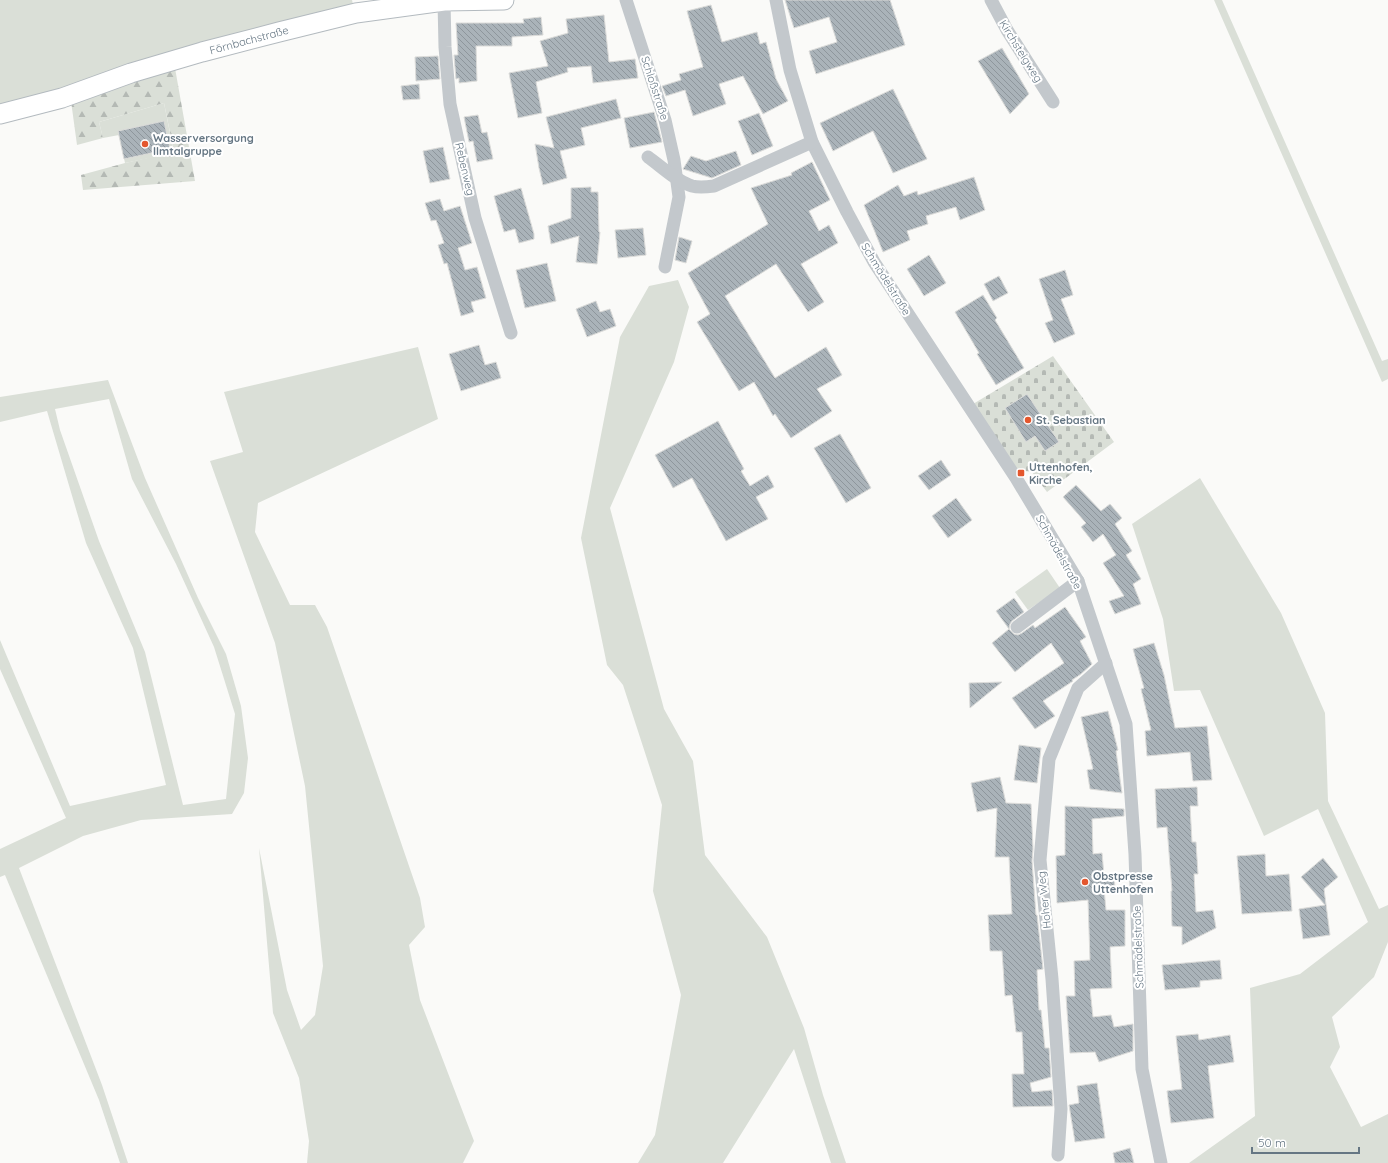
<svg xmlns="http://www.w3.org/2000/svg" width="1388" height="1163" viewBox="0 0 1388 1163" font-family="Quicksand,sans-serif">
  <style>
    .green { fill: #dadfd7; fill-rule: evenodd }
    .forest { fill: url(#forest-firs) }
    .cemetery { fill: url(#cemetery-stones) }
    .building { fill: url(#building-back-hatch); stroke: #dcdcda }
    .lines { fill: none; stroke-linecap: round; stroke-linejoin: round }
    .secondary-casing { stroke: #b3babf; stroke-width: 21 }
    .street { stroke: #c3c8cc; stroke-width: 13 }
    .secondary { stroke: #fff; stroke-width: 19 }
    .poi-dot { fill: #e4572e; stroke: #fff; stroke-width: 1.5 }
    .labels { text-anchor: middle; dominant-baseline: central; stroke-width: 4; stroke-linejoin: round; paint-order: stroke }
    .street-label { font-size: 11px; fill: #657683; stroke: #fff }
    .poi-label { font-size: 11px; font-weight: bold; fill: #657683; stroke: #fff; text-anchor: start }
  </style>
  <defs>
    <pattern id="forest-firs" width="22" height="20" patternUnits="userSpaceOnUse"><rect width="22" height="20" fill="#dadfd7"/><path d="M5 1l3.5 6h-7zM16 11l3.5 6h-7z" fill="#b4b9b4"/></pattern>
    <pattern id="cemetery-stones" width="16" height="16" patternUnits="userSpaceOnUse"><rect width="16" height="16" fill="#dadfd7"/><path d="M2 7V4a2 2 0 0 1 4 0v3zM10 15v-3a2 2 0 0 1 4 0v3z" fill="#b4b9b4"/></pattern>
    <pattern id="building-back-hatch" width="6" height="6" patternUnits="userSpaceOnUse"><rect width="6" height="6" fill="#aab3b9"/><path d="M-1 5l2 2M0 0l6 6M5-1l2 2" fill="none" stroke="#8e969c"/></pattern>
  </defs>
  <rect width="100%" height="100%" fill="#fafaf8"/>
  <g class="green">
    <polygon points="0,0 352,0 354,8 38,96 0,105"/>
    <polygon points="1214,0 1222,0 1382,361 1388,359 1388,379 1382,382"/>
    <polygon points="164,103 174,153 125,163 118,131 119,135 103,138 99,122"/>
    <polygon points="678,280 689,307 674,362 610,508 664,709 693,761 705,855 767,937 804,1028 823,1095 846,1163 831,1163 794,1049 723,1163 638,1163 655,1135 681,995 653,891 662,805 623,685 607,665 581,538 620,337 649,286"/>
    <polygon points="418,347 438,419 258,503 255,532 290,605 315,605 327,627 420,898 425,927 409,945 420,1000 474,1141 463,1163 307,1163 309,1141 299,1078 273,1013 259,848 287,990 301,1030 315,1015 323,966 305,786 275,643 210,461 243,452 224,392"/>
    <path d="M108,380l37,98 53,120 28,56 15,52 7,52 -4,35 -12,21 -91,6 -58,16 -64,32 83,217 26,78h-8l-21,-63 -94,-225 -5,2v-28l66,-31 -66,-149v-29l70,166 96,-21 -33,-137 -47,-105 -39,-132 -47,11v-25zM109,399l23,80 44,85 38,83 21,67 -9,85 -43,6 -38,-153 -46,-111 -39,-111 -5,-21z"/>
    <polygon points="1200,478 1281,613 1325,713 1328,801 1379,909 1388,905 1388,942 1374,977 1332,1017 1340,1047 1330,1067 1361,1127 1388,1114 1388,1163 1189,1163 1255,1116 1250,988 1300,974 1368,922 1318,809 1264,836 1200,690 1174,691 1163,619 1132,524"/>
    <polygon points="1047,569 1060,588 1028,610 1015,592"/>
  </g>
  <polygon class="forest" points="175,68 195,181 83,190 81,175 125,163 174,152 164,103 99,122 103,138 77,145 71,101"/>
  <polygon class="cemetery" points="1053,356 1114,442 1047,492 1032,472 1015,470 973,404"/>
  <g class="building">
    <polygon points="785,0 890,0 905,45 816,74 809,51 837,42 829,17 794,28"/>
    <polygon points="711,5 722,42 757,32 760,44 766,42 776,79 788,101 763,114 743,76 719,84 726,104 693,116 685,90 666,96 662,86 681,80 679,74 703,67 687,11"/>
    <polygon points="604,15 609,62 635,59 638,78 593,83 591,66 567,68 568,72 536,82 542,113 518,118 509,73 548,66 540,41 568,33 566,19"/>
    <polygon points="541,17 543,35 512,37 512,46 476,46 477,81 459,83 459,78 456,79 454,55 458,55 456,23 524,23 523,19"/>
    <polygon points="1002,48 1029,94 1010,114 978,61"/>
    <polygon points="438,56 440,79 416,81 415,57"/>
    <polygon points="419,84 420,99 403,100 401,86"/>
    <polygon points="893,89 927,159 893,173 873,131 833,151 820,123"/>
    <polygon points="616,99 621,118 581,128 585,145 560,151 567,178 543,185 539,168 535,144 554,148 546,117"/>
    <polygon points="654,112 662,142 630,148 624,118"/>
    <polygon points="759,113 773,146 752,155 738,121"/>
    <polygon points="478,115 482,133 487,132 493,159 477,162 473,141 469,142 464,117"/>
    <polygon points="164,121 170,149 124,159 118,131"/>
    <polygon points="443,147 450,179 430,183 423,151"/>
    <polygon points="736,151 741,165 712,178 683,169 691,156 706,161"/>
    <polygon points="812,162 830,200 809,211 819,231 829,225 838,243 801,264 824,302 808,312 776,264 725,296 775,378 826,347 842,375 817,389 832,411 791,438 775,414 773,416 754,382 739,391 697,322 710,314 688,273 768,224 751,188 792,175 791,173"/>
    <polygon points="974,177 985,210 960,220 956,207 926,216 928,224 907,231 910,240 883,252 864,205 898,185 904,196 917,191 918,195"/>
    <polygon points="591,187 591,192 598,192 599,232 600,232 597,264 576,262 579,236 551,244 548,226 571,218 571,188"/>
    <polygon points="521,188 534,234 534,239 519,243 515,229 504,232 494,196"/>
    <polygon points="440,199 444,211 460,206 472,243 458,248 465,270 477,267 486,298 471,302 474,312 461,316 447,263 444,264 438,245 444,243 436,220 431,221 425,203"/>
    <polygon points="643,228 646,255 618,258 615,230"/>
    <polygon points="679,237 692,241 686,263 675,260"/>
    <polygon points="929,255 946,283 924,296 907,269"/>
    <polygon points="547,263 556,301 525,308 516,270"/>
    <polygon points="1065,270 1073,295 1061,299 1075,334 1054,343 1045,323 1053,320 1039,279"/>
    <polygon points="999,276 1008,293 993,301 984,284"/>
    <polygon points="983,295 997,318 995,320 1024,368 996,385 977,354 979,353 955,312"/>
    <polygon points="596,301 600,312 610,309 616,326 587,337 576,309"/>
    <polygon points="479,345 485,365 496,362 501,378 461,391 449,354"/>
    <polygon points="1027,394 1059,442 1045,451 1035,436 1026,442 1005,408"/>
    <polygon points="718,421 744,469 741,471 750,486 768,475 774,487 756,497 768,519 726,541 692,478 673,488 655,455"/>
    <polygon points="840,434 871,488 846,503 814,448"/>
    <polygon points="941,460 951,475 929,490 918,476"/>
    <polygon points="1076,485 1101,511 1110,504 1122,518 1115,524 1132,551 1126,555 1141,579 1133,584 1141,604 1115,614 1109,601 1124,596 1103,563 1116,555 1103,534 1093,542 1081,527 1086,523 1063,497"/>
    <polygon points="956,498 972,520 948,538 932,516"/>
    <polygon points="1014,598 1024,612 1012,621 1010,624 1009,629 996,611"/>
    <polygon points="1065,607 1086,637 1080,641 1092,664 1081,674 1072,680 1073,681 1043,701 1055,716 1035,729 1012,698 1064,663 1051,643 1015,672 992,643 1009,629 1014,634 1018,635 1022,633 1033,625 1035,628"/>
    <polygon points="1154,643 1164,675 1175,728 1207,726 1212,780 1193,781 1190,752 1147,756 1145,731 1151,730 1141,689 1144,688 1133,649"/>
    <polygon points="1002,682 970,708 969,683"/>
    <polygon points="1108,711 1118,750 1116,751 1122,793 1090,789 1087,770 1093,769 1081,717"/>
    <polygon points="1019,745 1041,748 1037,783 1014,780"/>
    <polygon points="1000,777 1006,803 1031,804 1033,849 1032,861 1036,915 1037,915 1043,969 1037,970 1039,1010 1041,1010 1045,1048 1049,1048 1051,1077 1030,1083 1032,1092 1052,1090 1053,1106 1013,1107 1012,1074 1024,1074 1022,1032 1016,1032 1012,995 1005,996 1002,951 990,951 988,915 1012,914 1009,857 995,857 997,808 977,812 971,783"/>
    <polygon points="1197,787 1198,806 1190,806 1192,842 1196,842 1198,874 1194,874 1196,912 1213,910 1216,928 1182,945 1182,927 1172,926 1171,891 1172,891 1167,827 1157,828 1155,789"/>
    <polygon points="1065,806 1124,809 1124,816 1092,819 1093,854 1102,853 1104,875 1114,876 1115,888 1104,889 1106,910 1125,910 1125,946 1110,947 1112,988 1090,989 1093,1017 1111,1015 1114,1027 1133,1024 1133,1051 1099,1062 1095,1052 1070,1053 1066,996 1075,996 1074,961 1090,960 1088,900 1057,903 1056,856 1065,855"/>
    <polygon points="1265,854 1266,876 1289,874 1292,911 1242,914 1237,856"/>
    <polygon points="1323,858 1338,877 1324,889 1330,935 1303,939 1299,909 1325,905 1301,877"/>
    <polygon points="1220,960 1222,979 1200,981 1200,987 1165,990 1162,965"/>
    <polygon points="1198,1034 1199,1040 1230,1035 1234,1062 1208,1066 1214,1118 1171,1123 1167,1091 1182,1089 1176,1036"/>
    <polygon points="1097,1083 1105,1138 1075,1142 1069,1105 1079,1103 1077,1086"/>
    <polygon points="1130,1148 1134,1163 1115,1163 1113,1153"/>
  </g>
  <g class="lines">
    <g class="secondary-casing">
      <polyline id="secondary" points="0,114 62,98 131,73 202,52 279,32 356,13 444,1 504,0"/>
    </g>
    <g class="street">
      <polyline points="626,0 665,120 674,160 679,197 665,267"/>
      <polyline points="776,0 790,70 812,142 847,212 874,262 1016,478 1078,581 1126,724 1135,854 1142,1069 1161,1163"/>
      <polyline points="991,0 1007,30 1053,102"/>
      <polyline points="444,1 445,47 450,104 475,218 511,333"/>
      <path d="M648,157c14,10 28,24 44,29 7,2 15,1 22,0l98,-44"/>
      <polyline points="1017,627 1078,581"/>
      <polyline points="1058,1155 1061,1109 1052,979 1040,860 1049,759 1078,688 1106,663"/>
    </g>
    <use href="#secondary" class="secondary"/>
  </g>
  <g class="poi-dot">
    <circle cx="145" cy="144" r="4"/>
    <circle cx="1028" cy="420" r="4"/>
    <rect x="1017" y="469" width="8" height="8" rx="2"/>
    <circle cx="1085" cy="882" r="4"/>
  </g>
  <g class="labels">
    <g class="street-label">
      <text transform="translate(249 40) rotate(-15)">Förnbachstraße</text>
      <text transform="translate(1021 51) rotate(58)">Kirchsteigweg</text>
      <text transform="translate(655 88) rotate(72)">Schloßstraße</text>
      <text transform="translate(465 169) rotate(77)">Rebenweg</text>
      <text transform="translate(886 279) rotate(58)">Schmädelstraße</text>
      <text transform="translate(1059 552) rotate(61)">Schmädelstraße</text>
      <text transform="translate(1044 900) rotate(-96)">Hoher Weg</text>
      <text transform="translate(1138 947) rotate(-92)">Schmädelstraße</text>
    </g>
    <g class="poi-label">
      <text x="153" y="138">Wasserversorgung<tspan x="153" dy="13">Ilmtalgruppe</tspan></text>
      <text x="1036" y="420">St. Sebastian</text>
      <text x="1029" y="467">Uttenhofen,<tspan x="1029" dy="13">Kirche</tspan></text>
      <text x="1093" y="876">Obstpresse<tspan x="1093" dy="13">Uttenhofen</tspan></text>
    </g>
  </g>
  <path d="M1252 1147v6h107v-6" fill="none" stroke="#657683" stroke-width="2"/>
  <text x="1258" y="1147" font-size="12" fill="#657683" stroke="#ffffff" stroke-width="3" paint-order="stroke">50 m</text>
</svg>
